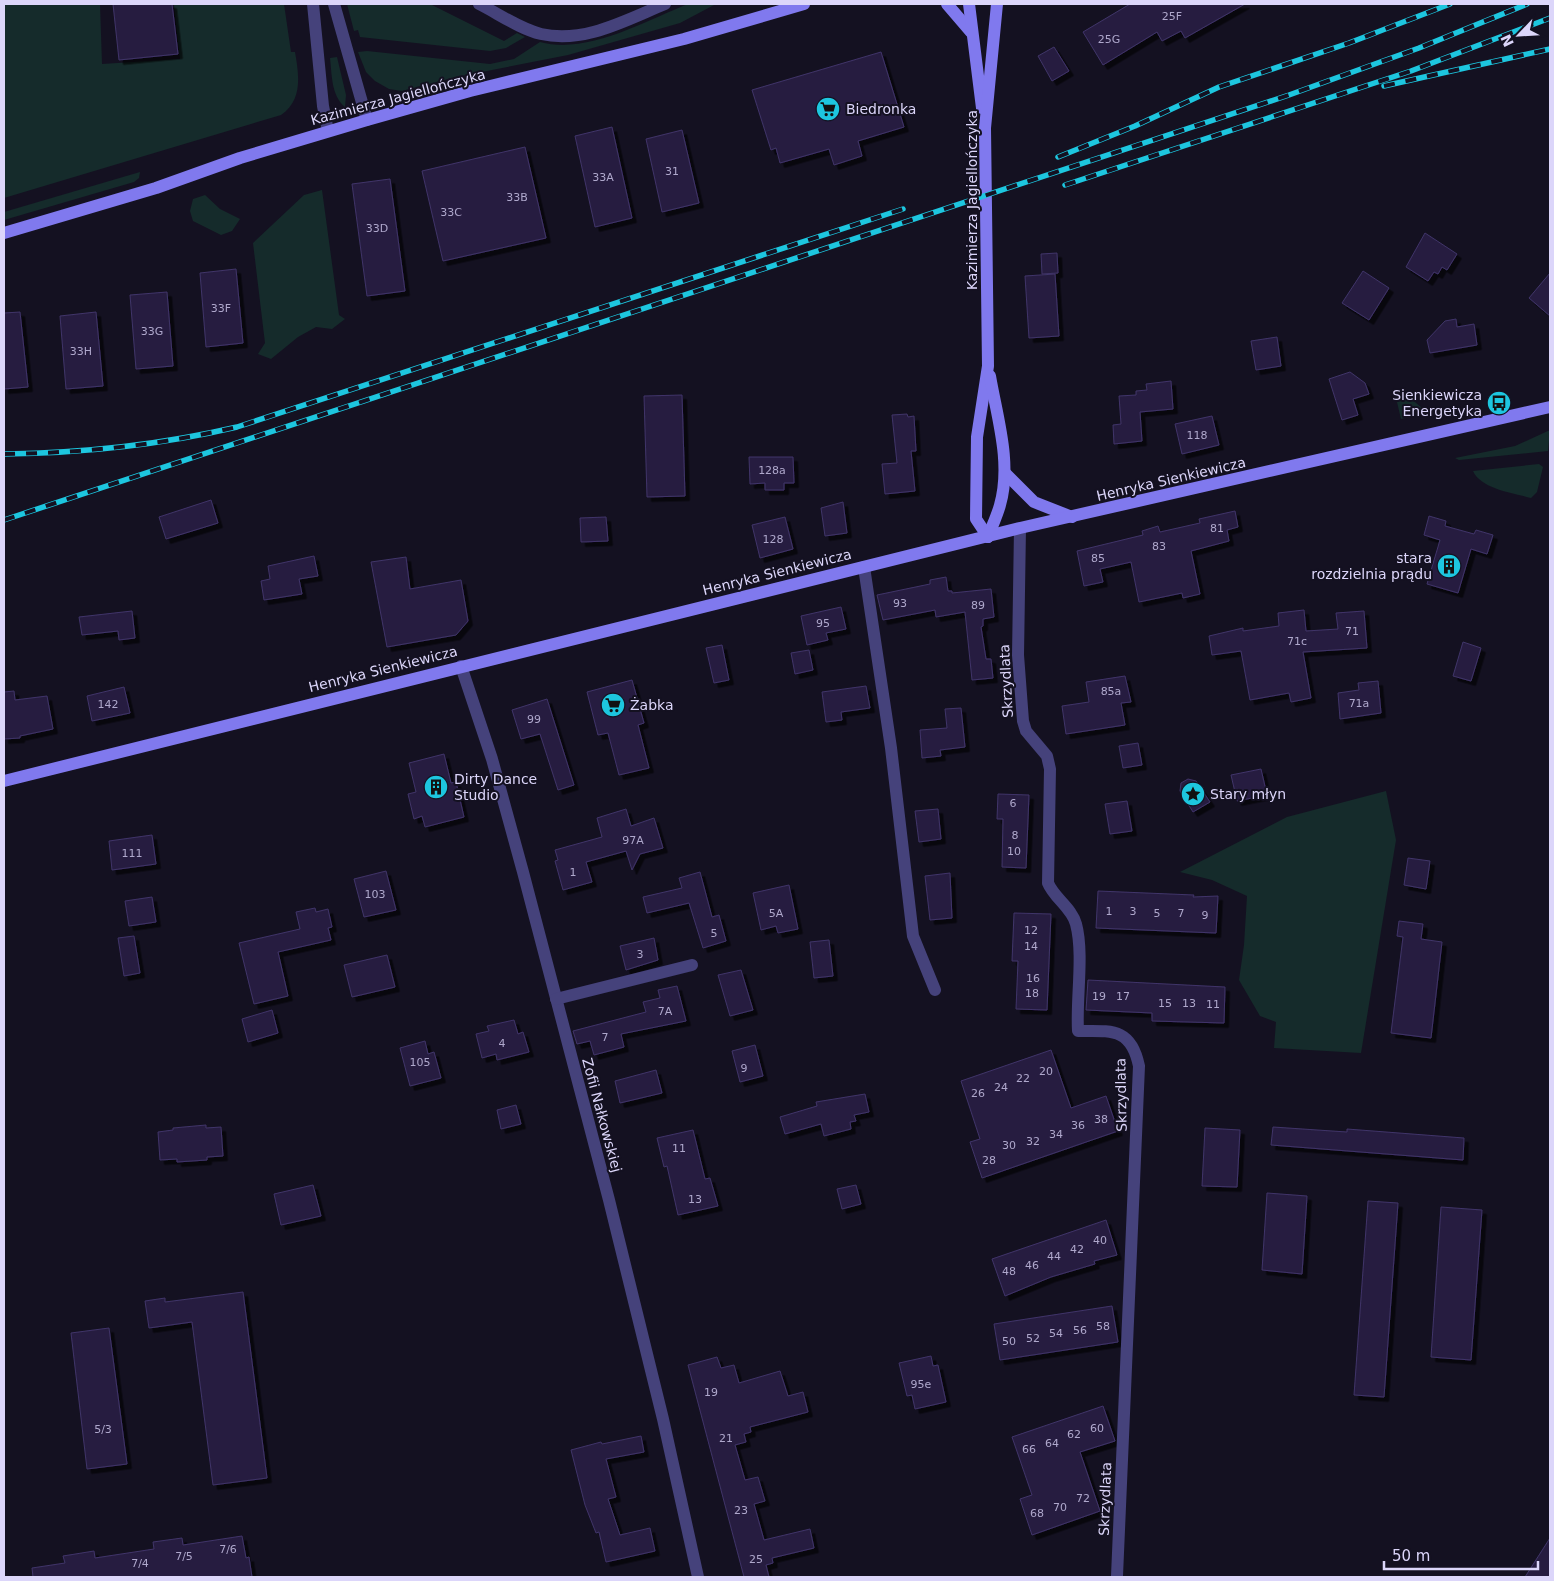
<svg xmlns="http://www.w3.org/2000/svg" width="1554" height="1581" viewBox="0 0 1554 1581" font-family="'DejaVu Sans',sans-serif">
  <style>
    .green { fill: #152b2b }
    .building { fill: #271f40; stroke: #403469; filter: url(#shadow) }
    .lines { fill: none; stroke-linecap: round; stroke-linejoin: round }
    .street { stroke: #45427b; stroke-width: 12 }
    .secondary { stroke: #8079ee; stroke-width: 12 }
    .rail-casing { stroke: #1dc6df; stroke-width: 5.5 }
    .rail { stroke: #141121; stroke-width: 4; stroke-dasharray: 11; stroke-linecap: butt }
    .labels { text-anchor: middle; dominant-baseline: central; stroke-width: 4; stroke-linejoin: round; paint-order: stroke }
    .number-label { font-size: 11px; fill: #afa8cc }
    .street-label { font-size: 14px; fill: #dcd6fa; stroke: #141121 }
    .poi-label { font-size: 14px; fill: #dcd6fa; stroke: #141121; text-anchor: start }
  </style>
  <defs>
    <filter id="shadow"><feDropShadow dx="4.5" dy="4.5" stdDeviation="0" flood-color="#0009"/></filter>
  </defs>
  <rect width="100%" height="100%" fill="#141121"/>
  <g class="green">
    <path d="M4,4h96l2,60 78,-5 -6,-55h110l7,48h4c4,23 8,48 -14,63l-277,83z"/>
    <polygon points="347,4 430,4 504,41 517,33 525,37 506,48 490,51 360,37 358,30 354,31"/>
    <path d="M688,4h28l-36,19 -112,32 -112,22 -54,14 -13,-2 -14,-8 -9,-9 -8,-20 9,-1 123,13 24,-5 26,-17c47,13 105,-21 148,-38z"/>
    <path d="M337,57l9,38 -1,12c-14,-12 -13,-32 -15,-49z"/>
    <polygon points="140,172 139,178 134,182 4,220 4,212"/>
    <polygon points="322,190 339,315 345,319 332,329 316,327 298,337 271,359 258,354 265,343 253,243 304,195"/>
    <polygon points="205,195 220,209 240,219 232,231 221,235 193,221 190,211 193,199"/>
    <polygon points="1410,398 1427,412 1415,415 1411,407 1409,408 1408,417 1401,419 1397,402"/>
    <polygon points="1550,430 1548,451 1459,460 1455,458 1515,446"/>
    <path d="M1539,464l4,3 -6,25 -6,6c-18,-5 -50,-9 -58,-27z"/>
    <polygon points="1386,791 1396,840 1361,1053 1274,1048 1276,1022 1260,1016 1239,980 1244,945 1247,896 1212,880 1180,872 1287,817"/>
  </g>
  <g class="building">
    <polygon points="113,4 172,4 178,54 119,60"/>
    <polygon points="1130,4 1245,4 1185,38 1181,31 1162,41 1157,32 1103,65 1083,32"/>
    <polygon points="1054,47 1069,71 1052,81 1038,56"/>
    <polygon points="881,52 904,127 858,141 862,156 834,165 829,149 780,163 776,148 771,150 752,90"/>
    <polygon points="612,127 632,218 595,227 575,136"/>
    <polygon points="682,130 699,203 662,212 646,139"/>
    <polygon points="525,147 546,238 443,261 422,171"/>
    <polygon points="390,179 405,291 367,296 352,184"/>
    <polygon points="1425,233 1457,254 1447,270 1442,267 1438,274 1434,272 1428,281 1406,267"/>
    <polygon points="1057,253 1058,273 1042,274 1041,254"/>
    <polygon points="236,269 243,343 206,347 200,273"/>
    <polygon points="1363,271 1389,288 1369,320 1342,303"/>
    <polygon points="1550,273 1550,316 1529,298"/>
    <polygon points="1055,274 1059,336 1029,338 1025,276"/>
    <polygon points="167,292 173,366 136,369 130,295"/>
    <polygon points="20,312 28,387 4,389 4,313"/>
    <polygon points="96,312 103,386 66,389 60,316"/>
    <polygon points="1456,319 1457,327 1474,324 1477,345 1430,353 1427,340 1445,321"/>
    <polygon points="1277,337 1281,366 1256,370 1251,341"/>
    <polygon points="1350,372 1365,383 1369,394 1353,399 1358,415 1342,420 1329,379"/>
    <polygon points="1171,381 1173,409 1140,412 1142,441 1114,444 1113,425 1121,424 1119,396 1136,395 1136,391 1147,390 1146,384"/>
    <polygon points="682,395 685,496 647,497 644,396"/>
    <polygon points="907,414 908,417 914,416 916,451 911,451 915,491 885,494 882,464 897,463 892,415"/>
    <polygon points="1212,416 1219,445 1182,454 1175,424"/>
    <polygon points="749,457 793,457 794,483 784,483 784,490 765,490 765,483 750,484"/>
    <polygon points="211,500 218,523 166,539 159,517"/>
    <polygon points="843,502 847,533 825,536 821,508"/>
    <polygon points="1235,511 1238,527 1227,530 1229,541 1191,551 1200,594 1183,598 1182,593 1139,602 1131,562 1100,569 1103,582 1084,586 1077,551 1143,535 1142,531 1158,526 1160,532 1200,523 1199,519"/>
    <polygon points="1429,516 1446,521 1445,526 1474,534 1476,530 1493,535 1487,554 1471,549 1458,593 1427,584 1440,540 1424,535"/>
    <polygon points="606,517 608,541 581,542 580,518"/>
    <polygon points="785,517 793,549 760,558 752,525"/>
    <polygon points="314,556 318,576 299,579 302,594 264,600 261,581 270,579 268,566"/>
    <polygon points="406,557 410,589 461,580 468,621 456,635 387,647 371,562"/>
    <polygon points="946,577 948,591 952,591 952,593 991,589 994,617 983,619 983,626 981,627 986,659 991,659 993,678 972,680 965,612 936,617 935,610 883,620 877,595 930,584 930,580"/>
    <polygon points="841,607 846,629 826,633 828,640 807,645 801,616"/>
    <polygon points="1304,610 1306,631 1338,629 1336,613 1364,611 1367,648 1303,652 1311,698 1291,702 1289,693 1250,700 1241,651 1212,655 1209,636 1243,628 1243,631 1279,626 1278,613"/>
    <polygon points="132,611 135,638 119,640 118,631 82,635 79,617"/>
    <polygon points="1463,642 1481,648 1471,681 1453,676"/>
    <polygon points="722,645 729,680 714,683 706,648"/>
    <polygon points="809,650 813,670 795,674 791,653"/>
    <polygon points="1125,676 1131,702 1121,703 1125,725 1066,734 1062,706 1089,702 1086,682"/>
    <polygon points="632,680 644,723 638,725 649,768 619,775 608,733 598,735 587,692"/>
    <polygon points="1378,681 1381,713 1340,719 1338,693 1359,690 1358,683"/>
    <polygon points="866,686 870,708 841,712 842,720 826,722 822,692"/>
    <polygon points="124,687 130,713 92,721 87,696"/>
    <polygon points="14,691 15,700 47,696 53,729 20,736 20,738 4,739 4,692"/>
    <polygon points="547,699 574,785 558,790 540,734 521,739 512,710"/>
    <polygon points="961,708 965,747 940,750 941,756 922,758 920,730 947,728 945,709"/>
    <polygon points="1138,743 1142,765 1123,768 1119,746"/>
    <polygon points="444,754 451,783 456,782 464,817 425,827 422,816 414,819 408,794 416,792 409,763"/>
    <polygon points="1261,769 1267,795 1237,801 1231,775"/>
    <polygon points="1188,779 1196,781 1210,802 1193,812 1180,791 1181,783"/>
    <polygon points="998,794 1029,795 1026,868 1002,867 1003,819 997,819"/>
    <polygon points="1127,801 1132,831 1110,834 1105,804"/>
    <polygon points="626,809 631,826 654,818 663,848 640,854 632,870 626,851 586,862 592,882 563,890 555,861 558,860 555,850 602,837 597,818"/>
    <polygon points="938,809 941,839 919,842 915,811"/>
    <polygon points="152,835 156,864 112,870 109,841"/>
    <polygon points="1408,858 1430,861 1426,889 1404,885"/>
    <polygon points="386,871 396,910 364,917 354,879"/>
    <polygon points="700,872 712,917 719,915 726,941 703,948 689,903 647,913 643,897 682,888 679,878"/>
    <polygon points="950,873 952,918 930,920 925,876"/>
    <polygon points="789,885 798,929 778,933 776,926 761,930 753,893"/>
    <polygon points="1098,891 1194,895 1193,897 1218,896 1216,933 1096,928"/>
    <polygon points="152,897 156,922 129,926 125,901"/>
    <polygon points="315,908 316,912 328,909 332,927 328,928 331,940 278,952 288,996 254,1004 239,943 300,929 296,912"/>
    <polygon points="1014,913 1051,914 1047,1010 1016,1009 1018,961 1012,961"/>
    <polygon points="1399,921 1423,924 1421,939 1442,942 1431,1038 1391,1033 1403,937 1397,936"/>
    <polygon points="134,936 140,973 124,976 118,938"/>
    <polygon points="654,938 658,960 626,970 620,946"/>
    <polygon points="829,940 833,976 814,978 810,942"/>
    <polygon points="387,955 395,987 352,997 344,965"/>
    <polygon points="741,970 753,1010 730,1016 718,975"/>
    <polygon points="1088,980 1225,987 1224,1023 1152,1021 1152,1013 1086,1010"/>
    <polygon points="677,986 686,1021 621,1034 624,1047 594,1055 590,1041 577,1044 573,1031 646,1012 643,1002 660,998 658,990"/>
    <polygon points="272,1010 278,1033 248,1042 242,1019"/>
    <polygon points="514,1020 518,1034 523,1032 529,1052 497,1060 496,1054 482,1058 476,1034 489,1031 487,1026"/>
    <polygon points="425,1041 428,1054 434,1052 441,1078 410,1086 400,1048"/>
    <polygon points="755,1045 763,1076 740,1082 732,1051"/>
    <polygon points="1051,1050 1071,1108 1106,1096 1118,1131 982,1178 970,1142 980,1139 961,1081"/>
    <polygon points="656,1070 662,1093 620,1103 615,1081"/>
    <polygon points="865,1094 869,1112 854,1115 856,1121 850,1122 851,1129 824,1136 821,1124 785,1134 780,1117 817,1106 816,1102"/>
    <polygon points="516,1105 521,1124 501,1129 497,1110"/>
    <polygon points="206,1125 206,1128 221,1127 223,1156 207,1157 207,1160 177,1162 177,1159 160,1160 158,1132 173,1130 173,1128"/>
    <polygon points="1273,1127 1347,1132 1347,1129 1464,1138 1463,1160 1271,1145"/>
    <polygon points="1205,1128 1240,1130 1237,1187 1202,1186"/>
    <polygon points="693,1130 705,1179 710,1178 718,1206 678,1215 667,1166 664,1167 657,1138"/>
    <polygon points="313,1185 321,1216 281,1225 274,1194"/>
    <polygon points="856,1185 861,1204 842,1209 837,1189"/>
    <polygon points="1267,1193 1307,1196 1302,1274 1262,1270"/>
    <polygon points="1368,1201 1398,1203 1384,1397 1354,1395"/>
    <polygon points="1441,1207 1482,1210 1471,1360 1431,1357"/>
    <polygon points="1106,1220 1117,1255 1094,1261 1095,1264 1051,1277 1005,1296 992,1259"/>
    <polygon points="243,1292 267,1478 213,1485 192,1322 149,1328 145,1301 165,1298 165,1302"/>
    <polygon points="1112,1306 1118,1342 1000,1360 994,1324"/>
    <polygon points="109,1328 127,1464 87,1469 71,1333"/>
    <polygon points="931,1356 933,1366 938,1365 946,1402 915,1409 912,1395 907,1396 899,1363"/>
    <polygon points="717,1357 721,1368 734,1365 739,1383 780,1371 788,1396 803,1392 808,1412 750,1427 751,1432 744,1434 746,1442 735,1445 745,1480 758,1477 765,1501 754,1504 764,1540 810,1529 814,1548 772,1558 773,1563 766,1565 769,1577 744,1577 688,1365"/>
    <polygon points="1103,1406 1115,1441 1080,1452 1100,1511 1032,1535 1020,1499 1032,1495 1012,1437"/>
    <polygon points="641,1436 644,1452 606,1459 616,1497 608,1499 620,1535 650,1528 655,1551 606,1562 599,1532 596,1533 585,1505 571,1450 601,1442 602,1444"/>
    <polygon points="242,1536 246,1558 249,1557 252,1577 33,1577 32,1568 65,1563 63,1556 94,1551 95,1558 154,1549 153,1542 182,1538 183,1545"/>
    <polygon points="1550,1538 1550,1577 1525,1577"/>
  </g>
  <g class="lines">
    <g class="street">
      <polyline points="313,4 323,106 328,131"/>
      <polyline points="334,4 367,120"/>
      <path d="M479,4c20,10 41,25 62,30 43,10 85,-14 124,-30"/>
      <path d="M1020,528l-2,127 5,66 3,10 21,25 3,13 -2,114c6,15 24,25 28,41 8,30 0,75 2,107 33,0 53,-4 61,35l-22,510"/>
      <polyline points="864,567 891,748 913,936 935,990"/>
      <polyline points="461,666 492,759 523,872 609,1200 663,1419 698,1577"/>
      <polyline points="556,999 692,965"/>
    </g>
    <g class="secondary">
      <polyline points="947,4 971,32"/>
      <polyline points="969,4 982,108"/>
      <polyline points="4,233 156,188 240,158 367,120 470,91 684,39 804,4"/>
      <polyline points="1005,473 1034,502 1072,517"/>
      <polyline points="988,537 976,519 977,437 988,366 985,128 997,4"/>
      <path d="M988,537c4,-11 9,-21 12,-32 12,-42 -3,-88 -10,-129"/>
      <polyline points="4,781 1020,528 1550,407"/>
    </g>
    <g class="rail-casing">
      <g id="rail">
        <polyline points="1384,86 1550,49"/>
        <polyline points="1058,157 1135,126 1219,87 1349,43 1450,4"/>
        <polyline points="1065,185 1411,71 1550,18"/>
        <path d="M4,454c79,-1 156,-9 233,-27l666,-218"/>
        <polyline points="4,520 1289,95 1419,48 1527,4"/>
      </g>
    </g>
    <use href="#rail" class="rail"/>
  </g>
  <defs>
    <g id="supermarket-disc" transform="scale(1.25)"><circle r="9.5" fill="#1dc6df" stroke="#141121"/><path d="M-6-5.5h2.5l.6 2H6L4.5 2H-2.5L-4.4-4H-6ZM-1.5 3.2a1.3 1.3 0 1 0 .1 0ZM3 3.2a1.3 1.3 0 1 0 .1 0Z" fill="#111"/></g>
    <g id="bus-disc" transform="scale(1.25)"><circle r="9.5" fill="#1dc6df" stroke="#141121"/><path d="M-5-6H5V4H4V6H2V4H-2V6H-4V4H-5ZM-3.5-4V0h7V-4ZM-3.5 1.2v1.5H-2V1.2ZM2 1.2v1.5H3.5V1.2Z" fill="#111"/></g>
    <g id="building-disc" transform="scale(1.25)"><circle r="9.5" fill="#1dc6df" stroke="#141121"/><path d="M-4-6H4V6H1V3H-1V6H-4ZM-2.5-4.3h1.7v1.8h-1.7ZM.8-4.3h1.7v1.8H.8ZM-2.5-1h1.7V.8h-1.7ZM.8-1h1.7V.8H.8Z" fill="#111"/></g>
    <g id="sight-disc" transform="scale(1.25)"><circle r="9.5" fill="#1dc6df" stroke="#141121"/><path d="M0-6L1.8-2.2L6-1.7L2.9 1.2L3.7 5.4L0 3.3L-3.7 5.4L-2.9 1.2L-6-1.7L-1.8-2.2Z" fill="#111"/></g>
  </defs>
  <g fill-rule="evenodd">
    <use href="#supermarket-disc" x="828" y="109"/>
    <use href="#bus-disc" x="1499" y="403"/>
    <use href="#building-disc" x="1449" y="566"/>
    <use href="#supermarket-disc" x="613" y="705"/>
    <use href="#building-disc" x="436" y="787"/>
    <use href="#sight-disc" x="1193" y="794"/>
  </g>
  <g class="labels">
    <g class="number-label">
      <text x="1172" y="16">25F</text>
      <text x="1109" y="39">25G</text>
      <text x="672" y="171">31</text>
      <text x="603" y="177">33A</text>
      <text x="517" y="197">33B</text>
      <text x="451" y="212">33C</text>
      <text x="377" y="228">33D</text>
      <text x="221" y="308">33F</text>
      <text x="152" y="331">33G</text>
      <text x="81" y="351">33H</text>
      <text x="1197" y="435">118</text>
      <text x="772" y="470">128a</text>
      <text x="1217" y="528">81</text>
      <text x="773" y="539">128</text>
      <text x="1159" y="546">83</text>
      <text x="1098" y="558">85</text>
      <text x="900" y="603">93</text>
      <text x="978" y="605">89</text>
      <text x="823" y="623">95</text>
      <text x="1352" y="631">71</text>
      <text x="1297" y="641">71c</text>
      <text x="1111" y="691">85a</text>
      <text x="1359" y="703">71a</text>
      <text x="108" y="704">142</text>
      <text x="534" y="719">99</text>
      <text x="1013" y="803">6</text>
      <text x="1015" y="835">8</text>
      <text x="633" y="840">97A</text>
      <text x="1014" y="851">10</text>
      <text x="132" y="853">111</text>
      <text x="573" y="872">1</text>
      <text x="375" y="894">103</text>
      <text x="1109" y="911">1</text>
      <text x="1133" y="911">3</text>
      <text x="776" y="913">5A</text>
      <text x="1157" y="913">5</text>
      <text x="1181" y="913">7</text>
      <text x="1205" y="915">9</text>
      <text x="1031" y="930">12</text>
      <text x="714" y="933">5</text>
      <text x="1031" y="946">14</text>
      <text x="640" y="954">3</text>
      <text x="1033" y="978">16</text>
      <text x="1032" y="993">18</text>
      <text x="1099" y="996">19</text>
      <text x="1123" y="996">17</text>
      <text x="1165" y="1003">15</text>
      <text x="1189" y="1003">13</text>
      <text x="1213" y="1004">11</text>
      <text x="665" y="1011">7A</text>
      <text x="605" y="1037">7</text>
      <text x="502" y="1043">4</text>
      <text x="420" y="1062">105</text>
      <text x="744" y="1068">9</text>
      <text x="1046" y="1071">20</text>
      <text x="1023" y="1078">22</text>
      <text x="1001" y="1087">24</text>
      <text x="978" y="1093">26</text>
      <text x="1101" y="1119">38</text>
      <text x="1078" y="1125">36</text>
      <text x="1056" y="1134">34</text>
      <text x="1033" y="1141">32</text>
      <text x="1009" y="1145">30</text>
      <text x="679" y="1148">11</text>
      <text x="989" y="1160">28</text>
      <text x="695" y="1199">13</text>
      <text x="1100" y="1240">40</text>
      <text x="1077" y="1249">42</text>
      <text x="1054" y="1256">44</text>
      <text x="1032" y="1265">46</text>
      <text x="1009" y="1271">48</text>
      <text x="1103" y="1326">58</text>
      <text x="1080" y="1330">56</text>
      <text x="1056" y="1333">54</text>
      <text x="1033" y="1338">52</text>
      <text x="1009" y="1341">50</text>
      <text x="921" y="1384">95e</text>
      <text x="711" y="1392">19</text>
      <text x="1097" y="1428">60</text>
      <text x="103" y="1429">5/3</text>
      <text x="1074" y="1434">62</text>
      <text x="726" y="1438">21</text>
      <text x="1052" y="1443">64</text>
      <text x="1029" y="1449">66</text>
      <text x="1083" y="1498">72</text>
      <text x="1060" y="1507">70</text>
      <text x="741" y="1510">23</text>
      <text x="1037" y="1513">68</text>
      <text x="228" y="1549">7/6</text>
      <text x="184" y="1556">7/5</text>
      <text x="756" y="1559">25</text>
      <text x="140" y="1563">7/4</text>
    </g>
    <g class="street-label">
      <text transform="translate(398 97) rotate(-15)">Kazimierza Jagiellończyka</text>
      <text transform="translate(972 200) rotate(-90)">Kazimierza Jagiellończyka</text>
      <text transform="translate(1171 479) rotate(-13)">Henryka Sienkiewicza</text>
      <text transform="translate(777 572) rotate(-14)">Henryka Sienkiewicza</text>
      <text transform="translate(383 669) rotate(-14)">Henryka Sienkiewicza</text>
      <text transform="translate(1006 681) rotate(-93)">Skrzydlata</text>
      <text transform="translate(1121 1095) rotate(-91)">Skrzydlata</text>
      <text transform="translate(602 1115) rotate(75)">Zofii Nałkowskiej</text>
      <text transform="translate(1105 1499) rotate(-88)">Skrzydlata</text>
    </g>
    <g class="poi-label">
      <text x="846" y="109">Biedronka</text>
      <text x="1482" y="395" text-anchor="end">Sienkiewicza<tspan x="1482" dy="16">Energetyka</tspan></text>
      <text x="1432" y="558" text-anchor="end">stara<tspan x="1432" dy="16">rozdzielnia prądu</tspan></text>
      <text x="630" y="705">Żabka</text>
      <text x="454" y="779">Dirty Dance<tspan x="454" dy="16">Studio</tspan></text>
      <text x="1210" y="794">Stary młyn</text>
    </g>
  </g>
  <rect width="1554" height="1581" fill="none" stroke="#dcd6fa" stroke-width="10"/>
  <g transform="translate(1519 35) rotate(245)" stroke="#141121" stroke-width="4" paint-order="stroke">
  <path d="M0-4L9 19L0 12L-9 19Z" fill="#dcd6fa"/>
  <text y="-8" font-size="14" font-weight="bold" text-anchor="middle" fill="#dcd6fa">N</text>
  </g>
  <path d="M1384 1561v8h154v-8" fill="none" stroke="#dcd6fa" stroke-width="2.5"/>
  <text x="1392" y="1561" font-size="15" fill="#dcd6fa" stroke="#141121" stroke-width="4" paint-order="stroke">50 m</text>
</svg>
